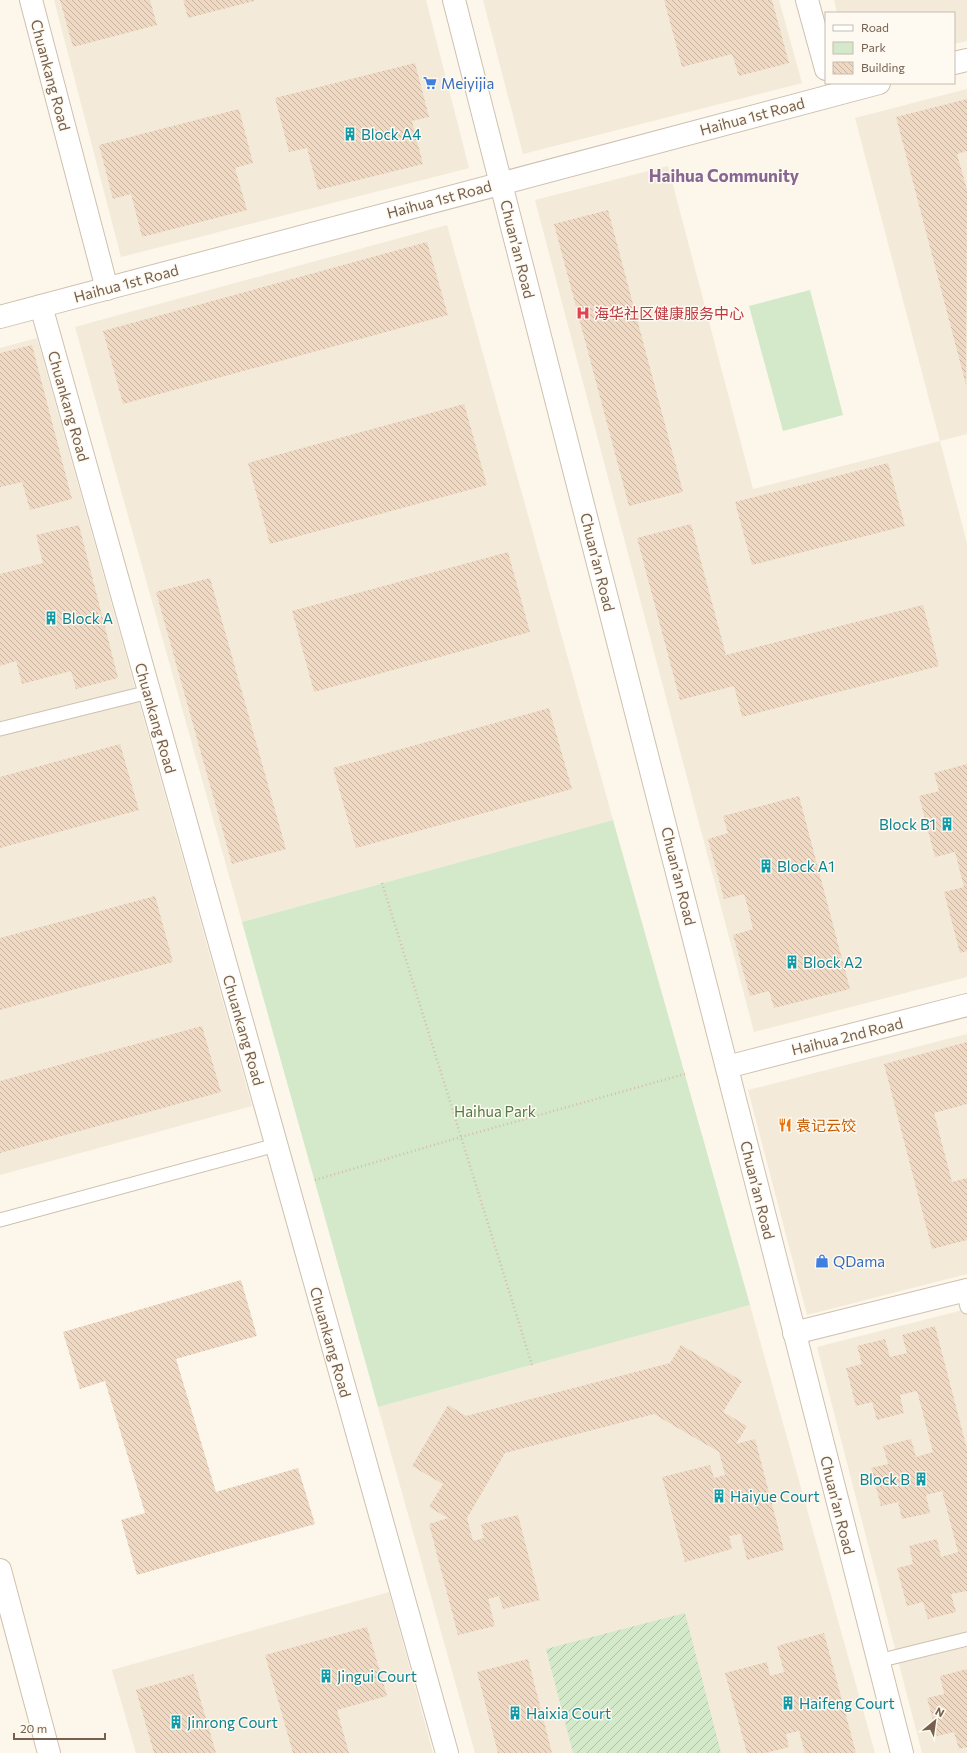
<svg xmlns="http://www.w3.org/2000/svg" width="967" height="1753" viewBox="0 0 967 1753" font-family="Commissioner,'Noto Sans SC',sans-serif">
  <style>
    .residential { fill: #f3ead9 }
    .green { fill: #d3e9c9 }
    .garden { fill: url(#garden-furrows) }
    .building { fill: url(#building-back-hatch) }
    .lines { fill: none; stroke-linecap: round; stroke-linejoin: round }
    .service-casing { stroke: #cec0b0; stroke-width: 15 }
    .minor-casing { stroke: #cec0b0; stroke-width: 24 }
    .secondary-casing { stroke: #d0c1ae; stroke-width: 24 }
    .path { stroke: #d5bda6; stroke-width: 2.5; stroke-dasharray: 1 3; stroke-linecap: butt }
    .service { stroke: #fff; stroke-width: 13 }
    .minor { stroke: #fff; stroke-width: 22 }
    .secondary { stroke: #fff; stroke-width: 22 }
    .labels { text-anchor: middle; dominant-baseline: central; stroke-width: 3; stroke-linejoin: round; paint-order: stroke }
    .street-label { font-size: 15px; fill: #76604e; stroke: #fefaf1 }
    .shop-label { font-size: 15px; fill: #366cbe; stroke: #fefaf1; text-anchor: start }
    .culture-label { font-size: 15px; fill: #0d838f; stroke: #fefaf1; text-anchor: start }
    .health-label { font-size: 15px; fill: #be3a42; stroke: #fefaf1; text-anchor: start }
    .park-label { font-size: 15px; fill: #517b46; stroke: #fefaf1 }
    .food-label { font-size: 15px; fill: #c56008; stroke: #fefaf1; text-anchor: start }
    .quarter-label { font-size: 17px; font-weight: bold; fill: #876691; stroke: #fefaf1 }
  </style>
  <defs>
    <pattern id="garden-furrows" width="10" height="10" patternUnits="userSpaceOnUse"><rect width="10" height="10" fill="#d3e9c9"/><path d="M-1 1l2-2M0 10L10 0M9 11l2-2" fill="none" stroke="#b0c0a5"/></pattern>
    <pattern id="building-back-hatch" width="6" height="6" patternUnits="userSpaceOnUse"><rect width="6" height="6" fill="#f0d9c3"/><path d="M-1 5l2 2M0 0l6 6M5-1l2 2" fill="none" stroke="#c7b3a1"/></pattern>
  </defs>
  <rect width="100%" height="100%" fill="#fcf7ea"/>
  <g class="residential">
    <polygon points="54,0 426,0 469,168 121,257"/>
    <polygon points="483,0 779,0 802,83 523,154"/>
    <polygon points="834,0 967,0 967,41 954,44 954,13 837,13"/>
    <polygon points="967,89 967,434 940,441 967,543 967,977 754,1032 535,200 668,166 753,489 940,441 855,118"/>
    <polygon points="447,225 613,820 242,922 75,327"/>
    <polygon points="37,338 252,1106 0,1175 0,348"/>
    <polygon points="967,1034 967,1274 807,1315 748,1090"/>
    <polygon points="750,1305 875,1753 475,1753 378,1407"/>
    <polygon points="967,1309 967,1753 922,1753 817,1347"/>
    <polygon points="389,1592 433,1753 136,1753 112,1670"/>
  </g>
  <g class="green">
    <polygon points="810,290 843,415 783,431 749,306"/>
    <polygon points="613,820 750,1305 378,1407 242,922"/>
  </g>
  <polygon class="garden" points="685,1613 721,1753 573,1753 546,1649"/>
  <g class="building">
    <polygon points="60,0 150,0 157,25 73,47"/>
    <polygon points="183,0 254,0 254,1 188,18"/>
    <polygon points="664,0 772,0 789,63 739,76 732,54 682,67"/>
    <polygon points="415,63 429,117 412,121 423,164 318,190 307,148 289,152 275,98"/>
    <polygon points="967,99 967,151 957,154 967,190 966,385 896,117"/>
    <polygon points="239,109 253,163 235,168 247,210 142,237 131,194 113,199 99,145"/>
    <polygon points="608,210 683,492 629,506 554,224"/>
    <polygon points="427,242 448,315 123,404 103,331"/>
    <polygon points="32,345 72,499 30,510 22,482 0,487 0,353"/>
    <polygon points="464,404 487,485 270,544 248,463"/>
    <polygon points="888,463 905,526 752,565 735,502"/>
    <polygon points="691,524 726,655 923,605 939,666 742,717 734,686 680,700 637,538"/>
    <polygon points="79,525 118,678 76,689 71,671 22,684 16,661 0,666 0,574 43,563 36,535"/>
    <polygon points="508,552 530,632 314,692 292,611"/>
    <polygon points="210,578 286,849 232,864 156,592"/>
    <polygon points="549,708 572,789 356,848 333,768"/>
    <polygon points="120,744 139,810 0,848 0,777"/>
    <polygon points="967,764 967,951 960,953 944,892 964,887 955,852 935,857 919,796 939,791 934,773"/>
    <polygon points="799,796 850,989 774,1008 769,991 750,996 733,935 753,929 749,912 744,894 724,899 708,839 728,833 723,816"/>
    <polygon points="155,896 173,962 0,1010 0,938"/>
    <polygon points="202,1026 221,1092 0,1153 0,1081"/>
    <polygon points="967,1042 967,1104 934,1113 952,1182 967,1178 967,1240 932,1249 884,1064"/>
    <polygon points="241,1280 257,1336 176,1359 216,1492 298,1468 315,1524 137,1575 121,1520 145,1513 105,1381 80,1389 63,1332"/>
    <polygon points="935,1326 967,1449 967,1591 951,1594 956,1612 928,1619 923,1602 907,1606 897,1568 913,1564 909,1546 937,1539 941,1557 958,1552 942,1491 926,1495 930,1513 902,1519 898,1502 881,1506 871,1468 888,1464 883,1446 911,1439 916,1457 933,1452 917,1391 900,1395 904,1413 877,1420 872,1402 856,1406 846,1368 862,1364 857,1346 885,1339 890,1357 907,1353 902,1335"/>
    <polygon points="681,1345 742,1381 723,1412 747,1426 736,1444 755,1439 784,1550 747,1560 741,1534 729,1536 732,1549 685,1562 662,1477 710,1465 714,1478 725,1475 719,1452 654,1414 505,1453 467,1518 473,1541 484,1538 481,1524 518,1515 540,1600 503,1609 499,1596 488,1599 495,1626 458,1635 429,1524 448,1518 429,1507 443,1484 412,1466 448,1405 466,1416 670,1363"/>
    <polygon points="367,1627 387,1696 337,1710 349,1753 293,1753 265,1655"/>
    <polygon points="824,1633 856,1753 805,1753 799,1731 786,1734 789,1747 766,1753 747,1753 725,1673 767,1662 770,1676 784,1672 777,1646"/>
    <polygon points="528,1659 552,1753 498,1753 477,1672"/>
    <polygon points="967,1669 967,1747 959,1749 954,1732 937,1736 927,1698 944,1694 940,1676"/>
    <polygon points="193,1674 216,1753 154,1753 136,1690"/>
  </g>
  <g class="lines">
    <g class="service-casing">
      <g id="service">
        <polyline points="0,729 149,692"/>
        <polyline points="0,1220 276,1145"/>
        <polyline points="963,1291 967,1307"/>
        <polyline points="878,1661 967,1639"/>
      </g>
    </g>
    <g class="minor-casing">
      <g id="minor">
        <polyline points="31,0 107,289"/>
        <polyline points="454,0 902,1753"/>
        <polyline points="807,0 826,69"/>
        <polyline points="954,63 967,60"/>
        <polyline points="41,306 447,1753"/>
        <polyline points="0,317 879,83"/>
        <polyline points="727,1067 967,1005"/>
        <polyline points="794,1333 967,1290"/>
      </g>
    </g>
    <g class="secondary-casing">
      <polyline id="secondary" points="0,1570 49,1753"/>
    </g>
    <g class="path">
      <polyline points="382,883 532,1365"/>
      <polyline points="315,1180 461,1137 685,1074"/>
    </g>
    <use href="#service" class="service"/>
    <use href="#minor" class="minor"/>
    <use href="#secondary" class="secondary"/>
  </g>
  <defs>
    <g id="supermarket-bare" transform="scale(1.08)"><path d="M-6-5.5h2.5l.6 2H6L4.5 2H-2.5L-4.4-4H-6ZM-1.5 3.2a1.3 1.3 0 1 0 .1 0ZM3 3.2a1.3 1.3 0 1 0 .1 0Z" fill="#3f7fe0" stroke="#fefaf1" stroke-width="2.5" paint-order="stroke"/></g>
    <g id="building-bare" transform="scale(1.08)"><path d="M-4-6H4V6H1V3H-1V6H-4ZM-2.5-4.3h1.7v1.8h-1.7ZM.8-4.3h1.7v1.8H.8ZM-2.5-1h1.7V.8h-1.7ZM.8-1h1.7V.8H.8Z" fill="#0f9aa8" stroke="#fefaf1" stroke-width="2.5" paint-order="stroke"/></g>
    <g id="hospital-bare" transform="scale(1.08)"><path d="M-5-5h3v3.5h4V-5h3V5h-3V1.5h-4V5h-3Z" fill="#e0444e" stroke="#fefaf1" stroke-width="2.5" paint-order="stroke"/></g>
    <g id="restaurant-bare" transform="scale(1.08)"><path d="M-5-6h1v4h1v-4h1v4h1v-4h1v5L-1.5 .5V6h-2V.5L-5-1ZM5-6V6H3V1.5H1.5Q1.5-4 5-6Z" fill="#e8710a" stroke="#fefaf1" stroke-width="2.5" paint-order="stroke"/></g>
    <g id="shop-bare" transform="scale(1.08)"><path d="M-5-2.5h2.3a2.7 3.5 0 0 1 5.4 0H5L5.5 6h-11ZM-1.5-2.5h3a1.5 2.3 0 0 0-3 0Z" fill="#3f7fe0" stroke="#fefaf1" stroke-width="2.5" paint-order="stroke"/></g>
  </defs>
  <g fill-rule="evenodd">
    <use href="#supermarket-bare" x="430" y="83"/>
    <use href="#building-bare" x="350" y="134"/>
    <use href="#hospital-bare" x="583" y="313"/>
    <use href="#building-bare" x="51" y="618"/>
    <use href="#building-bare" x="947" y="824"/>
    <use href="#building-bare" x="766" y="866"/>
    <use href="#building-bare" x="792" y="962"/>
    <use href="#restaurant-bare" x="785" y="1125"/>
    <use href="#shop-bare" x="822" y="1261"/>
    <use href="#building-bare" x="921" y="1479"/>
    <use href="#building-bare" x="719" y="1496"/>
    <use href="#building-bare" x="326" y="1676"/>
    <use href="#building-bare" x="788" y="1703"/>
    <use href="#building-bare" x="515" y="1713"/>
    <use href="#building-bare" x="176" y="1722"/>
  </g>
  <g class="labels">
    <g class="street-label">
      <text transform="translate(51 75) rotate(75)">Chuankang Road</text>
      <text transform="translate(752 116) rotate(-15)">Haihua 1st Road</text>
      <text transform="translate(439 199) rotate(-15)">Haihua 1st Road</text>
      <text transform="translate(518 249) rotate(76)">Chuan’an Road</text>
      <text transform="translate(126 283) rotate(-15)">Haihua 1st Road</text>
      <text transform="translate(69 406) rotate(74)">Chuankang Road</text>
      <text transform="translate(598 562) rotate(76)">Chuan’an Road</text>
      <text transform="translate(156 718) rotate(74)">Chuankang Road</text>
      <text transform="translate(679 876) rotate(76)">Chuan’an Road</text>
      <text transform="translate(244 1030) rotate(74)">Chuankang Road</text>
      <text transform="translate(847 1036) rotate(-14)">Haihua 2nd Road</text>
      <text transform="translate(758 1190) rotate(76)">Chuan’an Road</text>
      <text transform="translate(331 1342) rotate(74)">Chuankang Road</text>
      <text transform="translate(838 1505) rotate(76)">Chuan’an Road</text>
    </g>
    <g class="shop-label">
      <text x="441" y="83">Meiyijia</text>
      <text x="833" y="1261">QDama</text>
    </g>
    <g class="culture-label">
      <text x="361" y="134">Block A4</text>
      <text x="62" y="618">Block A</text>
      <text x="936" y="824" text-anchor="end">Block B1</text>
      <text x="777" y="866">Block A1</text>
      <text x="803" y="962">Block A2</text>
      <text x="910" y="1479" text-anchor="end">Block B</text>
      <text x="730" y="1496">Haiyue Court</text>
      <text x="337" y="1676">Jingui Court</text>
      <text x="799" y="1703">Haifeng Court</text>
      <text x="526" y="1713">Haixia Court</text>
      <text x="187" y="1722">Jinrong Court</text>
    </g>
    <g class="health-label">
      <text x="594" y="313">海华社区健康服务中心</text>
    </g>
    <g class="park-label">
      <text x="495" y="1111">Haihua Park</text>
    </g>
    <g class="food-label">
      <text x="796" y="1125">袁记云饺</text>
    </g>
    <g class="quarter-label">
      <text x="724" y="175">Haihua Community</text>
    </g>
  </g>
  <rect x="825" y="12" width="130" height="72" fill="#fefaf1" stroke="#c8bcb0"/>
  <rect x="833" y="25" width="20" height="6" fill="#ffffff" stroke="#c8bcb0"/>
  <text x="861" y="32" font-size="12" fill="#76604e">Road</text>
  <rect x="833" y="42" width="20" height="12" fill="#d3e9c9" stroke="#c8bcb0"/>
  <text x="861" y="52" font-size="12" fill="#76604e">Park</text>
  <rect x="833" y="62" width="20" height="12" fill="url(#building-back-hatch)" stroke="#c8bcb0"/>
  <text x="861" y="72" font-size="12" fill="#76604e">Building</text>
  <g transform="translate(935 1721) rotate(29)" stroke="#fefaf1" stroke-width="3" paint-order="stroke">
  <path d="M0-3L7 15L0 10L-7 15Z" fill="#76604e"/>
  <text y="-6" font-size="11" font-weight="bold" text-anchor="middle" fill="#76604e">N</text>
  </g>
  <path d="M14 1733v6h91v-6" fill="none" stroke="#76604e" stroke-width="2"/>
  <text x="20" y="1733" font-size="12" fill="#76604e" stroke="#fefaf1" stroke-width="3" paint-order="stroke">20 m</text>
</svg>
